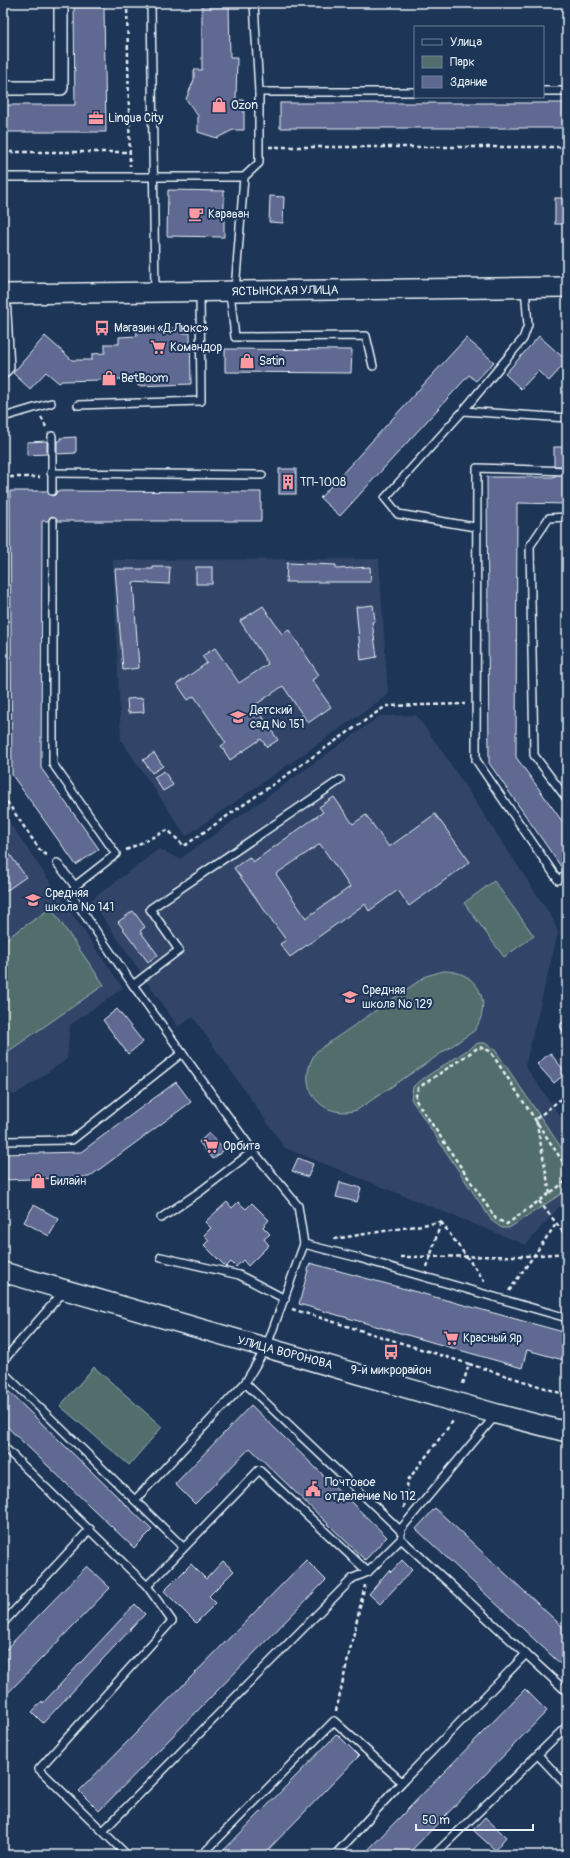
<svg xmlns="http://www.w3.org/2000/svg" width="570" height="1858" viewBox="0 0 570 1858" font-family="Pangolin,sans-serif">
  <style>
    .built { fill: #304568 }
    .green { fill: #516e6c; stroke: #9cb0b2 }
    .building { fill: #5e6991; stroke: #e8f1f8; fill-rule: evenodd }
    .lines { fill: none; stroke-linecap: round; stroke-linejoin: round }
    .lane-casing { stroke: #e8f1f8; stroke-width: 10 }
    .street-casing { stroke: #e8f1f8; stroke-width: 16 }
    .secondary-casing { stroke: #e8f1f8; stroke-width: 22 }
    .path { stroke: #e8f1f8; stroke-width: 2.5; stroke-dasharray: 4 3; stroke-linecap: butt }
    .lane { stroke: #1d3557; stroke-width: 7 }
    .street { stroke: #1d3557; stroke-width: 13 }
    .secondary { stroke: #1d3557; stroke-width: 19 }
    .labels { text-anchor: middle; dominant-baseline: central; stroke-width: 4; stroke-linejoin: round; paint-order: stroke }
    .poi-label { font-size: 12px; fill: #e8f1f8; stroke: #1d3557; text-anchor: start }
    .street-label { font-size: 12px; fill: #e8f1f8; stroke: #1d3557 }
  </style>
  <rect width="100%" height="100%" fill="#1d3557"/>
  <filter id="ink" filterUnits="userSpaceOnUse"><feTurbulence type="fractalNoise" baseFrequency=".025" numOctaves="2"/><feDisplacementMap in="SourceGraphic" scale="8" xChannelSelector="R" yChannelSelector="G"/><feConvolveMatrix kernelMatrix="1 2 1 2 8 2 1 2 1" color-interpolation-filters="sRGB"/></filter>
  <g filter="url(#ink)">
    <g class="built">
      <polygon points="379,559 388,695 186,836 121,740 113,560"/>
      <polygon points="416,715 442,751 553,919 558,933 525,1066 567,1126 567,1198 526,1245 285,1148 193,1017 178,1027 91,900 159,849 180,859 380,716"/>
      <polygon points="3,813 123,988 70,1025 67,1059 15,1095 3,1091"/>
    </g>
    <g class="green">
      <polygon points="494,881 534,936 504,957 464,903"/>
      <polygon points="51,908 104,985 3,1055 3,941"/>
      <path d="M443,971c35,-1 51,32 31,60l-117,79c-38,11 -64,-27 -40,-59l109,-75z"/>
      <polygon points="478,1043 485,1043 495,1050 567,1156 567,1190 509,1228 502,1228 492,1221 411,1099 413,1087 418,1082"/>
      <polygon points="94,1367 162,1427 129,1465 60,1406"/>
    </g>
    <g class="building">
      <polygon points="202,3 229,3 230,58 237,58 236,100 244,100 244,130 233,130 217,138 198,132 198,116 186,99 194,80 194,70 202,70"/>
      <polygon points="74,7 104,7 106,132 3,132 3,105 75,105"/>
      <rect x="280" y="103" width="287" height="25"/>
      <polygon points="168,190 224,191 224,237 167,236"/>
      <polygon points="270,196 284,197 283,223 269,222"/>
      <rect x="555" y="198" width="12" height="26"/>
      <polygon points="181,328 182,333 190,333 191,384 138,386 138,379 62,381 59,383 46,372 30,389 13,373 45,336 72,360 92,360 92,354 105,353 105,344 119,344 119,337 137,336 136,329"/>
      <polygon points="539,336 567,361 549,381 538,371 521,389 505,374"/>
      <polygon points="466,338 494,362 476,381 469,375 340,516 320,498"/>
      <polygon points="225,349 352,350 351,373 225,372"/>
      <polygon points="76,437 76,453 57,454 57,441 60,441 60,438"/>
      <polygon points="47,441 47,454 27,455 27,442"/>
      <rect x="554" y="447" width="13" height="19"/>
      <rect x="279" y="469" width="17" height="25"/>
      <polygon points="554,476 567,476 567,504 517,503 516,757 567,828 567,870 564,871 489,763 487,477 554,477"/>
      <polygon points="10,491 47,491 52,496 55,495 57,491 261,492 261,521 58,521 53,516 50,517 48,521 42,521 41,768 99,849 76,865 12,775"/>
      <polygon points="287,563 336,565 336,569 370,567 371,582 286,582"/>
      <polygon points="153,567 170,567 169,584 133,582 139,668 123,670 115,569 153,569"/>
      <rect x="196" y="567" width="16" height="17"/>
      <polygon points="373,605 375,621 372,622 377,657 361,660 356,607"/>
      <polygon points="263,606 282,634 289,630 319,675 312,680 331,707 308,723 283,686 255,705 278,740 267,747 261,739 230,760 221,746 226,743 194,696 188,700 177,684 207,663 202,656 215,648 239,683 268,664 240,621"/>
      <polygon points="143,698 144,712 128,713 127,699"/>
      <polygon points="154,753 163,766 152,773 143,760"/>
      <polygon points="164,771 173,785 163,791 154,777"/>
      <path d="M334,797l19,27 13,-9 23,32 46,-33 35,48 -61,44 -11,-16 -29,21 -4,-7 -75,53 -10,-13 6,-4 -52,-72 15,-11 4,5 70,-50 -4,-5zM320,844l30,43 -44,31 -30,-44z"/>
      <polygon points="3,845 26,877 3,893"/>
      <polygon points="133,911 145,927 140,931 158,955 148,962 118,922"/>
      <polygon points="117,1009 143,1042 128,1054 103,1020"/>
      <polygon points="550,1053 566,1073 554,1083 537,1064"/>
      <polygon points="176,1082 191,1102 89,1177 3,1180 3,1154 81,1152"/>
      <polygon points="209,1133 224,1150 213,1159 199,1142"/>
      <polygon points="298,1158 313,1164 308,1177 292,1171"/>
      <polygon points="340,1182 361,1188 357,1202 336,1197"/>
      <polygon points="227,1202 232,1208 238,1202 246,1209 252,1203 269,1220 263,1227 270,1234 264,1239 269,1245 248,1266 243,1260 236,1267 231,1262 226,1267 204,1245 209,1240 204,1235 211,1228 205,1222"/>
      <polygon points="34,1205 59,1219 49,1236 24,1222"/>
      <polygon points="310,1263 567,1333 567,1361 527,1350 522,1368 299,1304"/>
      <polygon points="3,1386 152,1530 134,1548 3,1423"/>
      <polygon points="251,1405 387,1537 365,1560 250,1448 195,1504 175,1484"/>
      <polygon points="435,1508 567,1631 567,1670 416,1529"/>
      <polygon points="306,1560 326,1580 99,1811 79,1791"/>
      <polygon points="402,1560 412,1570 380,1604 369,1594 389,1570 391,1572"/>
      <polygon points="223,1561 234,1571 209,1596 216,1603 196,1623 164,1591 191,1564 206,1579"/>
      <polygon points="87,1566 110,1588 3,1698 3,1652"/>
      <polygon points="135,1604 145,1614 43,1723 32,1712 42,1701 43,1703"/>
      <polygon points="525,1689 547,1711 407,1855 363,1855"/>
      <polygon points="337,1734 359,1756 263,1855 219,1855"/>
      <polygon points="485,1817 506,1837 495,1850 473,1830"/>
    </g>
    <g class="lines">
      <g class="lane-casing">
        <g id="lane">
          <polyline points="151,3 155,291"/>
          <polyline points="543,91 567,91"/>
          <polyline points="259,92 415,92"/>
          <polyline points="3,177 244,177"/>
          <polyline points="235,290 244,177 259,163 259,92 254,3"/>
          <polyline points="230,292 235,337 366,336 373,366"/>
          <polyline points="3,376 10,368 6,295"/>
          <polyline points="78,405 201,401 200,292"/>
          <polyline points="463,411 567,418"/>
          <polyline points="3,413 7,416 51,403"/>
          <polyline points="52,436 52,491"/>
          <polyline points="567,471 477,468 476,760 558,880 567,875"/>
          <polyline points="51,473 262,475"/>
          <polyline points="567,517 549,518 530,546 534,755 567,799"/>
          <polyline points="53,521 53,764 116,854 75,886 72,896 133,985 253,1151 298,1206 304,1244 266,1348 245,1383"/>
          <polyline points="475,527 398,514 385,498 463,411 523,339 528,325 525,288"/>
          <polyline points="57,863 75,886"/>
          <polyline points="133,985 179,950 150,909 340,780"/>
          <polyline points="567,1025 565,1026 567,1029"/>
          <polyline points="3,1141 72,1140 182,1053"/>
          <polyline points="161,1218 201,1191 253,1151"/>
          <polyline points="304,1244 359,1258 567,1318"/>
          <polyline points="161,1257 239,1275 285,1299"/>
          <polyline points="3,1361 64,1291"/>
          <polyline points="3,1372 183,1547"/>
          <polyline points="3,1446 147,1586 259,1470 368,1572 401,1539 567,1692"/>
          <polyline points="135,1500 245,1383 400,1530"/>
          <polyline points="401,1533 400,1530 495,1416"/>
          <polyline points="3,1623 90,1529"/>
          <polyline points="538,1755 567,1786"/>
          <polyline points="103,1831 353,1578 368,1572"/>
          <polyline points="127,1855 39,1769 172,1621 147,1586"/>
          <polyline points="202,1855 334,1721 402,1782"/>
          <polyline points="335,1855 402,1782 526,1654"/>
          <polyline points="434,1855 567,1726"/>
        </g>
      </g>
      <g class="street-casing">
        <polyline id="street" points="3,88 61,88 61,3"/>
      </g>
      <g class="secondary-casing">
        <g id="secondary">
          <polyline points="3,294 567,287"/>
          <polyline points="3,1272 497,1414 567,1432"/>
        </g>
      </g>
      <g class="path">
        <polyline points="127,3 130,166"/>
        <polyline points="269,147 567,147"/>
        <polyline points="3,152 130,152"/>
        <polyline points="41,417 46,427"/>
        <polyline points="3,477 40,477"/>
        <polyline points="3,796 40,850 49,857"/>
        <polyline points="126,850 168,830 184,846 386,706 465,704"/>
        <polyline points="567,1168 490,1051 479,1047 418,1088 415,1099 496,1219 507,1224 565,1182 567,1177"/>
        <polyline points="550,1194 536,1119 567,1094"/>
        <polyline points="539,1201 567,1237"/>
        <polyline points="441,1222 486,1283"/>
        <polyline points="334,1239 441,1222"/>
        <polyline points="400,1257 526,1256 567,1253"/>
        <polyline points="427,1267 441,1222"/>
        <polyline points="509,1291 556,1224"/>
        <polyline points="292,1309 469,1364"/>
        <polyline points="463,1384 469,1364 567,1395"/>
        <polyline points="404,1508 408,1480 453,1421"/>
        <polyline points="336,1711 365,1585"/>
      </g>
      <use href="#lane" class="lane"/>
      <use href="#street" class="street"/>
      <use href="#secondary" class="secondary"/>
    </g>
  </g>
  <defs>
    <g id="shop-bare" transform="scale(1.2)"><path d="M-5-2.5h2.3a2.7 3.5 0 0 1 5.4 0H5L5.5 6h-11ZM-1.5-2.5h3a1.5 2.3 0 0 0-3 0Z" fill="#ff9aa2" stroke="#1d3557" stroke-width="2.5" paint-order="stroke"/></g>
    <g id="office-bare" transform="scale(1.2)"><path d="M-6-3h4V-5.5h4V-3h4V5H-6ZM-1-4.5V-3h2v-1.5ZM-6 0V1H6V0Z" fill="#ff9aa2" stroke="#1d3557" stroke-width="2.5" paint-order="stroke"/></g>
    <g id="cafe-bare" transform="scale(1.2)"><path d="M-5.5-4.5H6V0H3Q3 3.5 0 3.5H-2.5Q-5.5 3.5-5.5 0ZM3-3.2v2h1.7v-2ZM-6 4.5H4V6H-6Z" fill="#ff9aa2" stroke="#1d3557" stroke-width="2.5" paint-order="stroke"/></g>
    <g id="bus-bare" transform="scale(1.2)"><path d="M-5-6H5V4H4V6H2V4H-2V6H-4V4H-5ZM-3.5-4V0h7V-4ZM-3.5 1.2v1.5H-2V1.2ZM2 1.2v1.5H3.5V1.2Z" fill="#ff9aa2" stroke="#1d3557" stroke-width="2.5" paint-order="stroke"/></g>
    <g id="supermarket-bare" transform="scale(1.2)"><path d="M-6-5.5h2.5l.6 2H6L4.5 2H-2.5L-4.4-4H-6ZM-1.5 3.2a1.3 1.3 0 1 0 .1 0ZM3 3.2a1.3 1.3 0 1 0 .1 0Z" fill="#ff9aa2" stroke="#1d3557" stroke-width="2.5" paint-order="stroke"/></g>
    <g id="building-bare" transform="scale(1.2)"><path d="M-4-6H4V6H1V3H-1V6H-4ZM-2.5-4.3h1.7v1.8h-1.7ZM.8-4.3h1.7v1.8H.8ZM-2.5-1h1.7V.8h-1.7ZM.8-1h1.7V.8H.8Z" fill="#ff9aa2" stroke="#1d3557" stroke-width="2.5" paint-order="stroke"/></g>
    <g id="school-bare" transform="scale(1.2)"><path d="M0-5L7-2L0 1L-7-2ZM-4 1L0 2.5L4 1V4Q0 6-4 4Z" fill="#ff9aa2" stroke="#1d3557" stroke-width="2.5" paint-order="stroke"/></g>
    <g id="civic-bare" transform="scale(1.2)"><path d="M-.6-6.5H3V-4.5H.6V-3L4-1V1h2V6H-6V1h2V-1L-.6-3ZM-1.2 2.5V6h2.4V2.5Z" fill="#ff9aa2" stroke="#1d3557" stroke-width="2.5" paint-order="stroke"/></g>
  </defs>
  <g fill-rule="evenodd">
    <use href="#shop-bare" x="219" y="105"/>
    <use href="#office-bare" x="96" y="118"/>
    <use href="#cafe-bare" x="196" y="214"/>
    <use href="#bus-bare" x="102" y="328"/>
    <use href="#supermarket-bare" x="158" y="347"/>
    <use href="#shop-bare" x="247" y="361"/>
    <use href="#shop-bare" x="109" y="378"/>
    <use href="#building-bare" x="288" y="482"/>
    <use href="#school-bare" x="238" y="717"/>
    <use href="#school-bare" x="33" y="900"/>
    <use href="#school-bare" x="350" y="997"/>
    <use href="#supermarket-bare" x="211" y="1146"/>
    <use href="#shop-bare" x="38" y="1181"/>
    <use href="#supermarket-bare" x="451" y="1338"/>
    <use href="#bus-bare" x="391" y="1352"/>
    <use href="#civic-bare" x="313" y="1489"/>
  </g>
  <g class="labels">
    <g class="poi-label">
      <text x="231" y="105">Ozon</text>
      <text x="108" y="118">Lingua City</text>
      <text x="208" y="214">Караван</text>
      <text x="114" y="328">Магазин «Д.Люкс»</text>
      <text x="170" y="347">Командор</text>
      <text x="259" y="361">Satin</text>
      <text x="121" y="378">BetBoom</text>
      <text x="300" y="482">ТП-1008</text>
      <text x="250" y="710">Детский<tspan x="250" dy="14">сад № 151</tspan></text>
      <text x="45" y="893">Средняя<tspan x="45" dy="14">школа № 141</tspan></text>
      <text x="362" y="990">Средняя<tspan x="362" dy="14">школа № 129</tspan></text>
      <text x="223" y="1146">Орбита</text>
      <text x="50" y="1181">Билайн</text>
      <text x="463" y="1338">Красный Яр</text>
      <text x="391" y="1370" text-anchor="middle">9-й микрорайон</text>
      <text x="325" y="1482">Почтовое<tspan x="325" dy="14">отделение № 112</tspan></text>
    </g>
    <g class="street-label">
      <text transform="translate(285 291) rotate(-1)">ЯСТЫНСКАЯ УЛИЦА</text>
      <text transform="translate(285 1353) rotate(15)">УЛИЦА ВОРОНОВА</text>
    </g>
  </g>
  <rect width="570" height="1858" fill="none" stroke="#1d3557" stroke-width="16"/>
  <rect x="8" y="8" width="554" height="1842" fill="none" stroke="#e8f1f8" stroke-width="1.5" filter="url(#ink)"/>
  <rect x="414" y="26" width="130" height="72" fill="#1d3557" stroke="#6e8097"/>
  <rect x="422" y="39" width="20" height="6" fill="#1d3557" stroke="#6e8097"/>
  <text x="450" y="46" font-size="12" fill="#e8f1f8">Улица</text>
  <rect x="422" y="56" width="20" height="12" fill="#516e6c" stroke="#6e8097"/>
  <text x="450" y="66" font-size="12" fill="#e8f1f8">Парк</text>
  <rect x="422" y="76" width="20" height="12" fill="#5e6991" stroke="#6e8097"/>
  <text x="450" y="86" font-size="12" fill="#e8f1f8">Здание</text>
  <path d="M416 1824v6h117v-6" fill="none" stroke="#e8f1f8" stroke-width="2"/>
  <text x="422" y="1824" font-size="12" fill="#e8f1f8" stroke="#1d3557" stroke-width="3" paint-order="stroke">50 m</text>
</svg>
